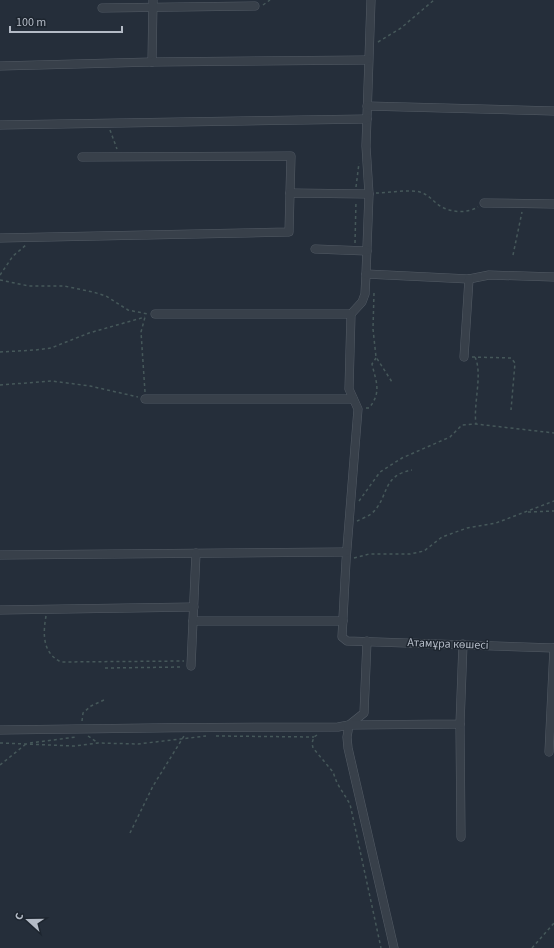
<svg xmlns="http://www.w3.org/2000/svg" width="554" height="948" viewBox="0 0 554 948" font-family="'Source Sans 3',sans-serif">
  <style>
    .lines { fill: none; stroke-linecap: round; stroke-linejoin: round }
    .minor-casing { stroke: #535b65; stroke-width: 9 }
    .path { stroke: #46585a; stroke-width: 1.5; stroke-dasharray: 3 3; stroke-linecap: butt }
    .minor { stroke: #38404a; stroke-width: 8 }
    .labels { text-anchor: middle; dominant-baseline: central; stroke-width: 3; stroke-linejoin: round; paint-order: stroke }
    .street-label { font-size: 12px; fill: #b4bbc6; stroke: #1d252f }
  </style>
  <rect width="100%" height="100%" fill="#252e3a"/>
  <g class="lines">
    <g class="minor-casing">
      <g id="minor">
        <polyline points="371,0 366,146 369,194 366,274 365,294 362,302 351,314 349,389 358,409 346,561 342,637 347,641 554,648"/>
        <polyline points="102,8 255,6"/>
        <polyline points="152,62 153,0"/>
        <polyline points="0,66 152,62 368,60"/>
        <polyline points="367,106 554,111"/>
        <polyline points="0,125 367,119"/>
        <polyline points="82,157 291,156 290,193"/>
        <polyline points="484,203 554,204"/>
        <polyline points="0,238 289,232 290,193 369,194"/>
        <polyline points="315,249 367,251"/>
        <polyline points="366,274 469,279 489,275 554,277"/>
        <polyline points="155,314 351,314"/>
        <polyline points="464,357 469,279"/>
        <polyline points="145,399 353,399"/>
        <polyline points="0,555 346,552"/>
        <polyline points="0,610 194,607"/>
        <polyline points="193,621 343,621"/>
        <polyline points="191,666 196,553"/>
        <polyline points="460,724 461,837"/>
        <path d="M0,730c113,-2 225,-3 338,-3l11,-2 15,-12 3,-72"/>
        <polyline points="549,752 554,648"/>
        <polyline points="394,948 348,748 347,737 349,725 460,724 463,644"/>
      </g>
    </g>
    <g class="path">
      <polyline points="263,5 270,0"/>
      <polyline points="378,42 401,28 434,0"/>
      <polyline points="110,130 117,149"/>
      <polyline points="356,187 359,163"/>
      <path d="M376,193c14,0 31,-4 44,-1 10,3 14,11 22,15 11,6 26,6 36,0"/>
      <polyline points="355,243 356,201"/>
      <polyline points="513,255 522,212"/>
      <polyline points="0,275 13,256 26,245"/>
      <polyline points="0,280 29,286 64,286 93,292 106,296 128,310 148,314"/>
      <polyline points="374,293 373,329 376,357 392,382"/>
      <polyline points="0,352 35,350 51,348 89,333 145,317"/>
      <polyline points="472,357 511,358 515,363 511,410"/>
      <path d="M475,357c8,17 -2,47 1,67"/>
      <polyline points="0,385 52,381 90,386 138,397"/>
      <polyline points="145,392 141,332 145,317"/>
      <path d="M366,408h3c13,-16 7,-26 3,-44l4,-6"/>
      <polyline points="359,501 380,472 402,458 450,437 462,425 476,424 554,433"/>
      <polyline points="528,512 554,511"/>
      <path d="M357,521c4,-2 10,-4 14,-7 19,-16 9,-38 41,-44"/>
      <polyline points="354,558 369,554 410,554 424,551 442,537 467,528 496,523 554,501"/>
      <path d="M46,616c-3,17 -4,37 15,46l123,-1"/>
      <polyline points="105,668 183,667"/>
      <polyline points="82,721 83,713 91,706 106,699"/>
      <polyline points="317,735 314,737 312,743 313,748 333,772 337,783 350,804 381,948"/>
      <polyline points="88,736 98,743"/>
      <polyline points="216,736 314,737"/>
      <polyline points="0,743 74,746 98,743 138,744 206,736"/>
      <polyline points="30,743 76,737"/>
      <polyline points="0,765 26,744"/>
      <polyline points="130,833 153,786 184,736"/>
      <polyline points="532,948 554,923"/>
    </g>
    <use href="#minor" class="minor"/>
  </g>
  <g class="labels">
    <g class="street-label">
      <text transform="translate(448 644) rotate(2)">Атамұра көшесі</text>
    </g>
  </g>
  <g transform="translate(28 920) rotate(291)" stroke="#1d252f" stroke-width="3" paint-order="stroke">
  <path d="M0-3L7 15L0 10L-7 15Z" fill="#b4bbc6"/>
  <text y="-6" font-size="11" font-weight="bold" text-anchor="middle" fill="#b4bbc6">С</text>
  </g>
  <path d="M10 26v6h112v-6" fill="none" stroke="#b4bbc6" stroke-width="2"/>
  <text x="16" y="26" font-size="12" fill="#b4bbc6" stroke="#1d252f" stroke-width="3" paint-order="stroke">100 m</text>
</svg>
